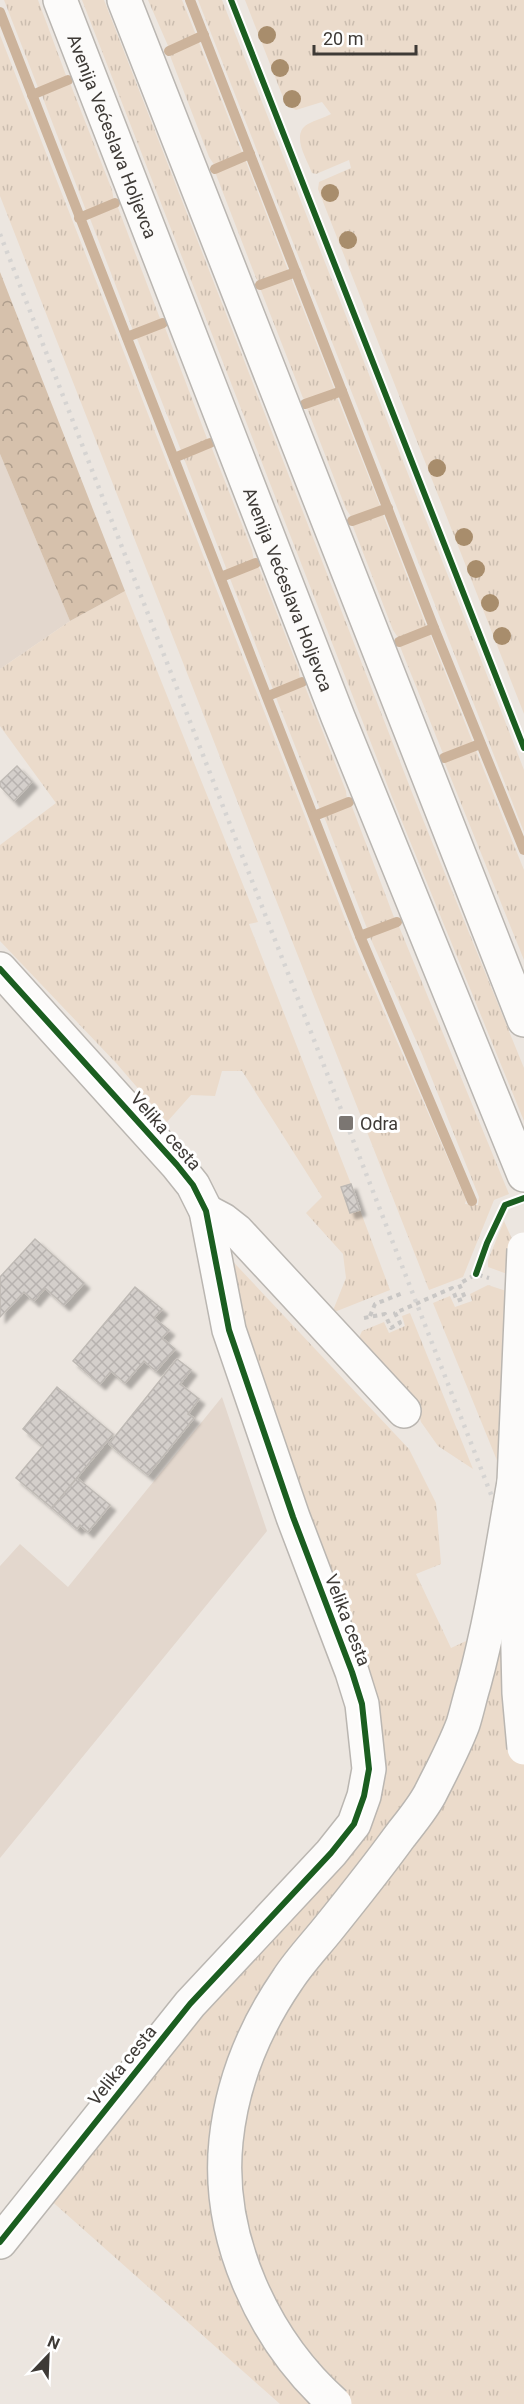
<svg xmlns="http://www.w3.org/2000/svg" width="524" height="2404" viewBox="0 0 524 2404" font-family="Roboto,sans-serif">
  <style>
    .built { fill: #e3d7cd }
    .grass { fill: url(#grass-tufts) }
    .forest { fill: url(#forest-crowns) }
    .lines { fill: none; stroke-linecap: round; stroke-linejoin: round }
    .stream { stroke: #ccb39b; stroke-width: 10 }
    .building { fill: url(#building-cross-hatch); stroke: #beb9b4; stroke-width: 1.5; filter: url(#shadow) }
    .minor-casing { stroke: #bab6b1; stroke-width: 36 }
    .major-casing { stroke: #bab6b1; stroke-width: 36 }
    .path { stroke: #c9c7c5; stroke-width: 4; stroke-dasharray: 4.5 4.5; stroke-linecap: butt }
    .minor { stroke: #fcfbfa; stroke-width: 33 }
    .major { stroke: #fcfbfa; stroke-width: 33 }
    .rail { stroke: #d6d4d2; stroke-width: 4.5; stroke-dasharray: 3 6; stroke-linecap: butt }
    .highway-bridge-casing { stroke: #bab6b1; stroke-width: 36; stroke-linecap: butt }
    .highway-bridge { stroke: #fcfbfa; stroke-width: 33 }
    .cycleway-casing { stroke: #fff; stroke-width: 10 }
    .cycleway { stroke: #1b5e20; stroke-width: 6 }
    .tree { fill: #a88d6c }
    .poi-dot { fill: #7b7672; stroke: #fff; stroke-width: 2 }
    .labels { text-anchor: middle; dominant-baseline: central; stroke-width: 6; stroke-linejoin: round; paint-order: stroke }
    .street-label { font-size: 18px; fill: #3e3a36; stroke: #fff }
    .poi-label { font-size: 18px; fill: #3e3a36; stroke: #fff; text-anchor: start }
  </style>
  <defs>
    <pattern id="grass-tufts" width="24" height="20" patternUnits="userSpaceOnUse" patternTransform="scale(1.5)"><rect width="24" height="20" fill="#ebdbcb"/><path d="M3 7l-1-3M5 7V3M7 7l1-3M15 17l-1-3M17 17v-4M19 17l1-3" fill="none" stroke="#cbbdaf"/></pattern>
    <pattern id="forest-crowns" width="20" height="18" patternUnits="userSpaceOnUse" patternTransform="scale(1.5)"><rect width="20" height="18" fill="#d6c1ac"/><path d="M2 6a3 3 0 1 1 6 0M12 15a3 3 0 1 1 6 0" fill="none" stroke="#af9e8d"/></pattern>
    <pattern id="building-cross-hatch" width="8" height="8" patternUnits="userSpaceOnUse" patternTransform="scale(1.5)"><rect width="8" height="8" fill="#d4cfcb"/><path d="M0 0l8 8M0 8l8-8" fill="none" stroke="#b7b2af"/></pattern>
    <filter id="shadow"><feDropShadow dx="5.5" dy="5.5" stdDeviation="1.5" flood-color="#0004"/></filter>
  </defs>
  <rect width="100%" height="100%" fill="#ece6e0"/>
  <g class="built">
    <polygon points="0,454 70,621 0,669"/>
    <polygon points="222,1397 267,1531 0,1858 0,1566 20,1544 68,1587"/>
  </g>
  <g class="grass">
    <polygon points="4,0 38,0 67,78 39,90"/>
    <polygon points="82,0 104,0 413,795 524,1068 524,1121 392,797"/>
    <polygon points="148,0 182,0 196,35 169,48"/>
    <polygon points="198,0 222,0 514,744 524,770 524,832"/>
    <path d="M245,0h279v714l-206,-525 1,-7 32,-14 -2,-8 -33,14 -4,-1c-5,-14 -22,-39 -4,-49 7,-4 16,-6 23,-10l-9,-12 -26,8 -10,-5z"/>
    <polygon points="0,35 358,952 466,1200 465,1204 478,1205 479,1197 422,1054 369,935 398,924 509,1194 494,1200 463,1277 429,1290 0,196"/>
    <polygon points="198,40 243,155 215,166 209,157 169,53"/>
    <polygon points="70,83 112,190 114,201 87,213 41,93"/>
    <polygon points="245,159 289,273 263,282 259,282 256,278 215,172"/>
    <polygon points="117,205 161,321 134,333 89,216"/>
    <polygon points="291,278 335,391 309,402 303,398 260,288"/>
    <polygon points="164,325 208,441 200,446 182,453 136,336"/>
    <polygon points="332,397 337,397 381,508 352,518 346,509 307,408"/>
    <polygon points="211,446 252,550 254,561 228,573 183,456"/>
    <polygon points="382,512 427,628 399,639 393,630 352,524"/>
    <polygon points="258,565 299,670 300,680 274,692 229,576"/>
    <polygon points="125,591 258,922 249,924 351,1184 341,1188 350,1213 360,1210 390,1290 332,1313 346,1278 343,1254 306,1213 322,1197 242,1071 222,1071 215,1096 191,1095 167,1122 117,1064 0,941 0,845 56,803 0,726 0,669 70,621"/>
    <polygon points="429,632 473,743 444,756 399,644"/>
    <polygon points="304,684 346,791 347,800 321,812 275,695"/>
    <polygon points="475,748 524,870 524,960 444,761"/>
    <polygon points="351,804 395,920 368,931 323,814"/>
    <polygon points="504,1221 524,1266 524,1280 488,1267 488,1260"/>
    <polygon points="224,1252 409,1449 436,1503 441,1564 416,1574 451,1648 524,1614 524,2404 280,2404 47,2197 377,1806 265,1391"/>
    <polygon points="488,1285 524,1297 524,1527 433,1303 450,1296 455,1307 472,1301 470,1294"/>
    <polygon points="410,1313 473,1469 438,1446 421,1422 416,1406 358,1340 362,1331 384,1322 389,1333 405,1326 402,1316"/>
  </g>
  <polygon class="forest" points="0,272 125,591 70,621 0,454"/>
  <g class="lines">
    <g class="stream">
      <polyline points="190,0 434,628 524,850"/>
      <polyline points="0,12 360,936 472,1201"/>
      <polyline points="169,51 204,35"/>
      <polyline points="32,95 68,80"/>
      <polyline points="215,169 250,154"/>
      <polyline points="79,218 115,203"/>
      <polyline points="260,285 296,272"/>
      <polyline points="127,337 163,323"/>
      <polyline points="305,404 342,391"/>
      <polyline points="174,458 210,443"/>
      <polyline points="352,521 388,508"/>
      <polyline points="221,577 256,563"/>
      <polyline points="399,642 434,628"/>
      <polyline points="268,696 302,682"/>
      <polyline points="444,758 480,744"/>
      <polyline points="314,816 349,802"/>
      <polyline points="360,936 397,922"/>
    </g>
  </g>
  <g class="building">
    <polygon points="17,766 32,782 14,801 0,786 0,782"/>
    <polygon points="351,1184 360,1210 350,1213 341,1187"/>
    <polygon points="35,1239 84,1283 64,1305 45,1288 34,1301 24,1292 0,1317 0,1277"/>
    <polygon points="135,1287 162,1309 154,1318 169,1330 162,1338 175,1349 156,1371 144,1361 125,1383 111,1371 100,1384 73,1361"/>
    <polygon points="177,1359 191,1370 180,1384 199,1399 188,1414 194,1418 148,1475 109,1444"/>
    <polygon points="57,1387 113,1434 52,1508 16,1478 43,1446 23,1429"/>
    <polygon points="77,1478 110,1505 88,1532 80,1525 77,1529 52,1508"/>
  </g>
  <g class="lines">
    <g class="minor-casing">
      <g id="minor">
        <polyline points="0,969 177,1165 193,1185 206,1211 229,1330 293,1517 352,1672 362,1704 369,1769 364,1796 354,1824 331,1853 190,2004 0,2242"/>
        <polyline points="206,1211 223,1220 237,1231 404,1411"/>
      </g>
    </g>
    <g class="major-casing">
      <g id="major">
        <path id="s1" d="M60,0l278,717 186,458"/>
        <polyline points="124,0 524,1020"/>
      </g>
    </g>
    <g class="path">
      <polyline points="370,1316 375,1304 403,1293"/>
      <polyline points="364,1318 385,1314 391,1328 400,1323 395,1313 452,1288 457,1301 465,1298 459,1284 476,1274 489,1278"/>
    </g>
    <use href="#minor" class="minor"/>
    <use href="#major" class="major"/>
    <polyline class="rail" points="0,234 524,1579"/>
    <g class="highway-bridge-casing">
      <g id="highway-bridge">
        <polyline points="524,1249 514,1482 519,1693 524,1748"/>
        <path d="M335,2404c-71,-63 -119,-166 -109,-263 6,-58 29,-114 62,-162 11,-17 26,-33 39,-49 25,-31 49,-61 73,-94 10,-13 22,-27 30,-42 11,-22 24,-46 33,-70 4,-13 7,-27 11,-40 18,-66 28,-135 40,-202"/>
      </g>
    </g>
    <use href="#highway-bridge" class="highway-bridge"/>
    <g class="cycleway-casing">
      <g id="cycleway">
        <polyline points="231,0 524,748"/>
        <polyline points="0,969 177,1165 193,1185 206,1211 229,1330 293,1517 352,1672 362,1704 369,1769 364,1796 354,1824 331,1853 190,2004 0,2242"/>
        <polyline points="476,1274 487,1243 505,1205 524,1198"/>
      </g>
    </g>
    <use href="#cycleway" class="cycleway"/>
  </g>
  <g class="tree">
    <circle cx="267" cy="35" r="9"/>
    <circle cx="280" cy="68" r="9"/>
    <circle cx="292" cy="99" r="9"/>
    <circle cx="330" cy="193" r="9"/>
    <circle cx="348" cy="240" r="9"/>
    <circle cx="437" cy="468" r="9"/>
    <circle cx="464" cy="537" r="9"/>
    <circle cx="476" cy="569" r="9"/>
    <circle cx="490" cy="603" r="9"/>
    <circle cx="502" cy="636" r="9"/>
  </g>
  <rect class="poi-dot" x="338" y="1115" width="16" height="16" rx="3"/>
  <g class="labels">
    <g class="street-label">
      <text stroke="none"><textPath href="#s1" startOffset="146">Avenija Većeslava Holjevca</textPath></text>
      <text stroke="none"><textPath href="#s1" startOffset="632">Avenija Većeslava Holjevca</textPath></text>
      <text transform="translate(166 1131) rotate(49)">Velika cesta</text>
      <text transform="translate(348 1620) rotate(69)">Velika cesta</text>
      <text transform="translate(122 2065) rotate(-51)">Velika cesta</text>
    </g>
    <g class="poi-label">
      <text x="360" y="1123">Odra</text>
    </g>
  </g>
  <g transform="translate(48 2356) rotate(23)" stroke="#ffffff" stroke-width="4.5" paint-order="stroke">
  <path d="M0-4.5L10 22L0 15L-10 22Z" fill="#3e3a36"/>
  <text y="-9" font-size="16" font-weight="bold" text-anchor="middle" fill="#3e3a36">N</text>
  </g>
  <path d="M314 45v9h102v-9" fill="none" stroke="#3e3a36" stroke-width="3"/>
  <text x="323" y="45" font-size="18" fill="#3e3a36" stroke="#ffffff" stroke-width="4.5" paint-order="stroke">20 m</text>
</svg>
